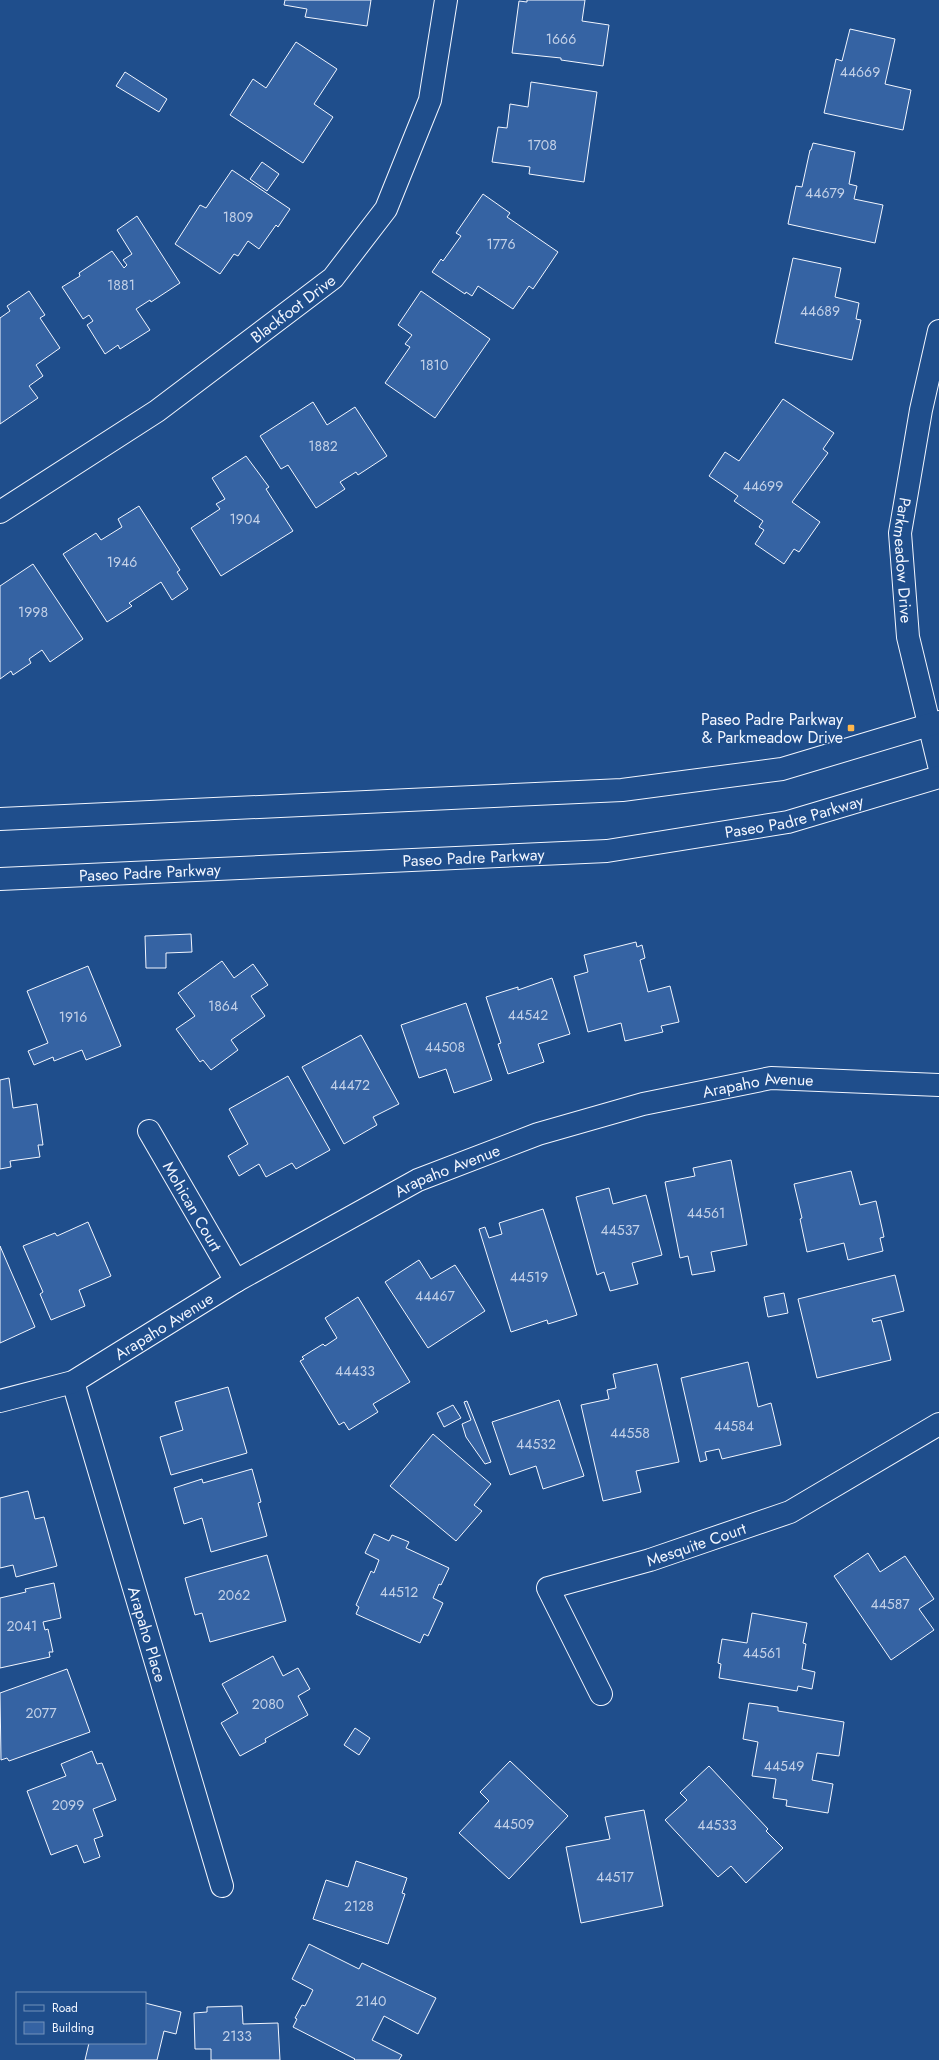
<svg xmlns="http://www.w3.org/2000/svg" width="939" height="2060" viewBox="0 0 939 2060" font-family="Jost,sans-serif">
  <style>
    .building { fill: #3563a3; stroke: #f2f6ff }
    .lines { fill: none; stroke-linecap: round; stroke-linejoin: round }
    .minor-casing { stroke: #f2f6ff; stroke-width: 24 }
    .secondary-casing { stroke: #f2f6ff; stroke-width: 24 }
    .minor { stroke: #1f4e8c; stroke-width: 22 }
    .secondary { stroke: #1f4e8c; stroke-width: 22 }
    .poi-dot { fill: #ffb74d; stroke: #1f4e8c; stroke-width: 1.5 }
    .labels { text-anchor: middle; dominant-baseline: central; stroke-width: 3; stroke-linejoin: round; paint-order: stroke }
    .number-label { font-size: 14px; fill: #c3d1e8 }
    .street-label { font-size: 16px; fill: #f2f6ff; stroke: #1f4e8c }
    .poi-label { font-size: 16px; fill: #f2f6ff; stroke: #1f4e8c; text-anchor: end }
  </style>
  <rect width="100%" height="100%" fill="#1f4e8c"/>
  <g class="building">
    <polygon points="285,0 371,0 367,26 305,17 307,9 284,5"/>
    <polygon points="527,0 585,0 582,21 609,25 603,66 561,60 561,58 512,53 519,1 527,2"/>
    <polygon points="850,29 895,39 885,84 911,90 903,130 824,113 836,59 842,61"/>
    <polygon points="296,42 337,69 314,104 333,117 303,163 230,115 253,79 266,88"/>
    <polygon points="125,72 167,99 159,112 116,86"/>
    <polygon points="531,82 597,92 584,182 529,174 530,167 492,162 498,127 507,128 510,104 528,107"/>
    <polygon points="813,143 855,152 849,184 857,186 854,199 883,205 875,243 788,224 796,186 802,187 810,150 811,150"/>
    <polygon points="262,162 279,174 267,191 250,179"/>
    <polygon points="232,170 290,209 278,227 276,225 259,249 248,241 238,256 234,254 220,274 175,244 200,205 206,208"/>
    <polygon points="483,194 510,213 507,217 558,252 533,289 529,286 513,309 478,286 472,296 466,292 465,294 432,272 441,259 443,261 461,236 456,233"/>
    <polygon points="137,216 180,283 151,302 150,300 136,309 150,330 120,349 118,345 105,354 87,325 93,321 89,315 83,319 62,287 80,276 79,273 112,251 124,268 127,265 123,260 132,254 117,230"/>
    <polygon points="793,258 841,268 835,297 859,303 856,319 861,320 852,360 775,343"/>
    <polygon points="29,291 45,315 40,318 60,348 36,365 43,376 29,386 38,398 0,424 0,318 10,311 7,306"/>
    <polygon points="421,291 490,339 435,418 385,383 410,347 405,344 412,335 398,325"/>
    <polygon points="783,399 834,433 823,449 828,453 792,502 820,522 799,552 794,549 784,564 755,544 764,530 759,527 763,521 734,501 738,496 709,476 725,452 739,461"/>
    <polygon points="313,402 327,425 355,407 387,456 358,475 356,472 340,482 345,489 316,508 288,465 281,469 260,436"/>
    <polygon points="246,456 269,487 266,489 293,531 221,576 191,528 220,509 216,504 225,499 212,478"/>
    <polygon points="139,506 180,570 177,572 188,589 172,600 161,582 129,603 132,606 107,622 63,554 96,533 101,540 122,527 118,519"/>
    <polygon points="33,564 83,639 50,662 42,650 29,659 31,663 13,675 11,671 0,679 0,586"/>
    <polygon points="191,934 192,952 166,953 166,968 146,968 145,936"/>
    <polygon points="636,942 637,947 642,945 645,958 640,960 648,992 670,986 679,1022 661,1026 663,1032 625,1041 621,1023 588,1032 574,976 588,972 584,955"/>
    <polygon points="222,961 234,978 253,964 268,985 251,996 265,1016 231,1040 238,1050 211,1070 203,1060 200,1062 176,1029 195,1016 178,993"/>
    <polygon points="88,966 121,1046 86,1060 82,1050 54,1061 53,1057 34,1065 28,1051 48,1043 27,991"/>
    <polygon points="552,978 570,1034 538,1044 544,1062 508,1074 498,1044 501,1043 486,997 518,987 518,990"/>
    <polygon points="466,1003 492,1080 454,1093 446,1069 419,1078 401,1025"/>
    <polygon points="361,1035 399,1104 373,1117 377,1125 344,1144 302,1067"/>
    <polygon points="288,1076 330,1150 296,1169 292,1163 266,1177 259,1164 239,1176 228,1156 248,1144 229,1109"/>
    <polygon points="9,1078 13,1108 37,1104 43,1145 38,1145 40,1157 10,1161 11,1167 0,1169 0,1080"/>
    <polygon points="731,1160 747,1245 711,1252 715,1271 692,1275 688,1256 680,1258 665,1182 695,1176 693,1168"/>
    <polygon points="851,1171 860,1205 876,1201 884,1237 880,1238 883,1251 848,1260 844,1243 807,1252 800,1219 802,1218 794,1184"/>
    <polygon points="609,1188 613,1204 646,1195 662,1255 632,1263 638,1284 610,1291 604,1272 597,1275 576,1197"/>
    <polygon points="543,1209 577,1315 548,1324 547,1320 511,1332 479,1229 485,1227 489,1238 502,1234 499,1223"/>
    <polygon points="88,1222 111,1276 79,1290 85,1306 51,1320 40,1294 43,1292 23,1246 55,1233 57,1236"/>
    <polygon points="0,1246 35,1327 0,1343"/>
    <polygon points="419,1260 431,1279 455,1265 485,1311 428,1348 385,1282"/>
    <polygon points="895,1275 904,1311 872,1319 873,1322 881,1320 891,1360 817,1378 798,1299"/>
    <polygon points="784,1293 788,1313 768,1317 764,1297"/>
    <polygon points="358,1297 410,1382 373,1404 378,1412 349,1430 344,1422 339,1425 300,1361 304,1359 302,1357 323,1344 325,1346 337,1338 325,1318"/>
    <polygon points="748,1362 758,1407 771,1403 781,1445 722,1459 719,1449 705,1452 707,1460 700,1462 681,1378"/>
    <polygon points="657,1364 679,1462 636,1471 641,1492 603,1501 581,1405 609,1399 607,1390 616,1388 613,1374"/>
    <polygon points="228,1387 247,1453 171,1475 160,1437 183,1430 175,1402"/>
    <polygon points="559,1400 584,1476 543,1489 536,1466 510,1475 492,1422"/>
    <polygon points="467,1401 491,1462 485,1464 466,1437 462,1424 471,1420 464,1402"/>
    <polygon points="453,1405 461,1418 444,1427 437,1413"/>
    <polygon points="433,1434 491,1484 474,1505 482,1511 456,1541 390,1486"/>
    <polygon points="252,1469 261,1502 258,1503 267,1536 211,1552 202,1518 184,1524 174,1488 202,1479 203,1483"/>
    <polygon points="28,1491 35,1519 44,1517 57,1566 16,1577 13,1565 0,1568 0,1498"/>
    <polygon points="374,1534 389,1541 392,1535 409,1542 406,1548 449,1568 441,1585 439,1584 433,1598 443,1603 428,1636 424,1634 420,1643 356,1614 359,1607 356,1605 371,1571 374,1573 379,1560 365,1553"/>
    <polygon points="868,1553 880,1572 905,1556 934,1599 919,1609 934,1630 891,1660 834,1576"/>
    <polygon points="267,1555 286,1621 210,1642 202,1613 195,1615 185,1578"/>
    <polygon points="54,1583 61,1618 43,1622 45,1630 48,1629 53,1652 49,1652 50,1657 0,1668 0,1598 26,1592 25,1589"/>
    <polygon points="752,1613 807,1623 803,1643 806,1644 802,1669 815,1672 812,1689 798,1686 797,1691 719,1678 721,1664 718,1663 722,1639 747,1643"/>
    <polygon points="273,1656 283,1676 298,1668 310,1689 298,1696 308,1715 265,1739 266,1742 240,1756 221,1723 238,1713 222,1684"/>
    <polygon points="67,1669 90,1732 9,1761 7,1758 1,1760 0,1693"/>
    <polygon points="749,1703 778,1707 778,1711 844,1722 839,1756 817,1753 812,1780 833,1784 828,1813 786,1806 787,1800 773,1798 776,1779 752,1776 758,1742 743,1739"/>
    <polygon points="355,1728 370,1738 359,1755 344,1745"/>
    <polygon points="92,1751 97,1764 102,1763 116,1800 93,1809 103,1836 94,1839 100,1857 84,1863 77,1845 51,1855 27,1791 66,1776 61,1764"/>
    <polygon points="510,1761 568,1816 509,1879 459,1833 489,1801 480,1792"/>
    <polygon points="709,1766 768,1829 766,1831 783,1848 746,1883 731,1866 718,1877 665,1820 687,1800 680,1793"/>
    <polygon points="644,1810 663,1906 581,1923 566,1847 610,1839 605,1817"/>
    <polygon points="356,1861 407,1878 402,1893 405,1894 388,1944 313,1919 326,1880 348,1887"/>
    <polygon points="309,1944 359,1969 362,1963 436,1998 418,2034 384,2016 372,2040 402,2055 399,2060 354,2060 355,2059 293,2027 297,2019 295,2018 302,2005 305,2006 313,1990 292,1979"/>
    <polygon points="145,2003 181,2012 176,2034 164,2031 157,2060 85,2060 89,2043 145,2043"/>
    <polygon points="242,2006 243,2024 278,2023 280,2060 211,2060 211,2049 195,2049 194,2013 207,2012 207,2007"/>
  </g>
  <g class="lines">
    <g class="minor-casing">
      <g id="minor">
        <path id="s1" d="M939,331l-18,79 -21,123 8,104 31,128"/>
        <path id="s2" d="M0,512l157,-101 176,-133 53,-69 44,-109 16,-100"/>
        <path id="s3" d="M149,1131l87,150"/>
        <path id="s4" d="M73,1382l149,504"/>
        <path id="s5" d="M0,1401l73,-19 163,-101 182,-101 120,-46 105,-30 128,-26 168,7"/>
        <path id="s6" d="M601,1694l-53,-106 102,-28 140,-48 149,-88"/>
      </g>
    </g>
    <g class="secondary-casing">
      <g id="secondary">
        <polyline points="0,819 622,790 782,769 939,722"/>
        <path id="s7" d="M0,879l607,-28 181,-29 151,-45"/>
      </g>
    </g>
    <use href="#minor" class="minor"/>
    <use href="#secondary" class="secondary"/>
  </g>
  <rect class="poi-dot" x="847" y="724" width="8" height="8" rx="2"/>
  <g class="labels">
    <g class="number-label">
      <text x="561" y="39">1666</text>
      <text x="860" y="72">44669</text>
      <text x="542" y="145">1708</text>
      <text x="825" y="193">44679</text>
      <text x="238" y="217">1809</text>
      <text x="501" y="244">1776</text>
      <text x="121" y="285">1881</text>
      <text x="820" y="311">44689</text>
      <text x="434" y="365">1810</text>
      <text x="323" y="446">1882</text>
      <text x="763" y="486">44699</text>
      <text x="245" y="519">1904</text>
      <text x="122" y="562">1946</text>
      <text x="33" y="612">1998</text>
      <text x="223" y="1006">1864</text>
      <text x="528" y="1015">44542</text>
      <text x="73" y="1017">1916</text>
      <text x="445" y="1047">44508</text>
      <text x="350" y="1085">44472</text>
      <text x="706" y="1213">44561</text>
      <text x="620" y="1230">44537</text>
      <text x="529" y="1277">44519</text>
      <text x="435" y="1296">44467</text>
      <text x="355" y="1371">44433</text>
      <text x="734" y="1426">44584</text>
      <text x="630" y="1433">44558</text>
      <text x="536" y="1444">44532</text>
      <text x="399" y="1592">44512</text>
      <text x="234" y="1595">2062</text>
      <text x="890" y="1604">44587</text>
      <text x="22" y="1626">2041</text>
      <text x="762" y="1653">44561</text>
      <text x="268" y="1704">2080</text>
      <text x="41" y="1713">2077</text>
      <text x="784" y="1766">44549</text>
      <text x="68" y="1805">2099</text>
      <text x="514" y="1824">44509</text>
      <text x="717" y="1825">44533</text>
      <text x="615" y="1877">44517</text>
      <text x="359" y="1906">2128</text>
      <text x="371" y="2001">2140</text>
      <text x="237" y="2036">2133</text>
    </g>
    <g class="street-label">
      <text stroke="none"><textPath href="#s2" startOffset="357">Blackfoot Drive</textPath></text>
      <text stroke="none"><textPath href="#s1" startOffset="233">Parkmeadow Drive</textPath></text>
      <text stroke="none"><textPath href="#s7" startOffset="798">Paseo Padre Parkway</textPath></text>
      <text stroke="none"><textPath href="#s7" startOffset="474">Paseo Padre Parkway</textPath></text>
      <text stroke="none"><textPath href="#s7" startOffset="150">Paseo Padre Parkway</textPath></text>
      <text stroke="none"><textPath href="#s5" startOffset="830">Arapaho Avenue</textPath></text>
      <text stroke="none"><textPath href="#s5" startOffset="506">Arapaho Avenue</textPath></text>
      <text stroke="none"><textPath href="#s3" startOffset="87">Mohican Court</textPath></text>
      <text stroke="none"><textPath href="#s5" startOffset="182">Arapaho Avenue</textPath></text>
      <text stroke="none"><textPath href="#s6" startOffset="273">Mesquite Court</textPath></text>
      <text stroke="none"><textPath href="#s4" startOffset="263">Arapaho Place</textPath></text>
    </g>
    <g class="poi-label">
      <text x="843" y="719">Paseo Padre Parkway<tspan x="843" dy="18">&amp; Parkmeadow Drive</tspan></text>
    </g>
  </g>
  <rect x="16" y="1992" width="130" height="52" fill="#1f4e8c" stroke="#7391ba"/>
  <rect x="24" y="2005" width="20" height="6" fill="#1f4e8c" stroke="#7391ba"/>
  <text x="52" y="2012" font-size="12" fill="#f2f6ff">Road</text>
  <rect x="24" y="2022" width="20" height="12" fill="#3563a3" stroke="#7391ba"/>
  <text x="52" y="2032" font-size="12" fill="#f2f6ff">Building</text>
</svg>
